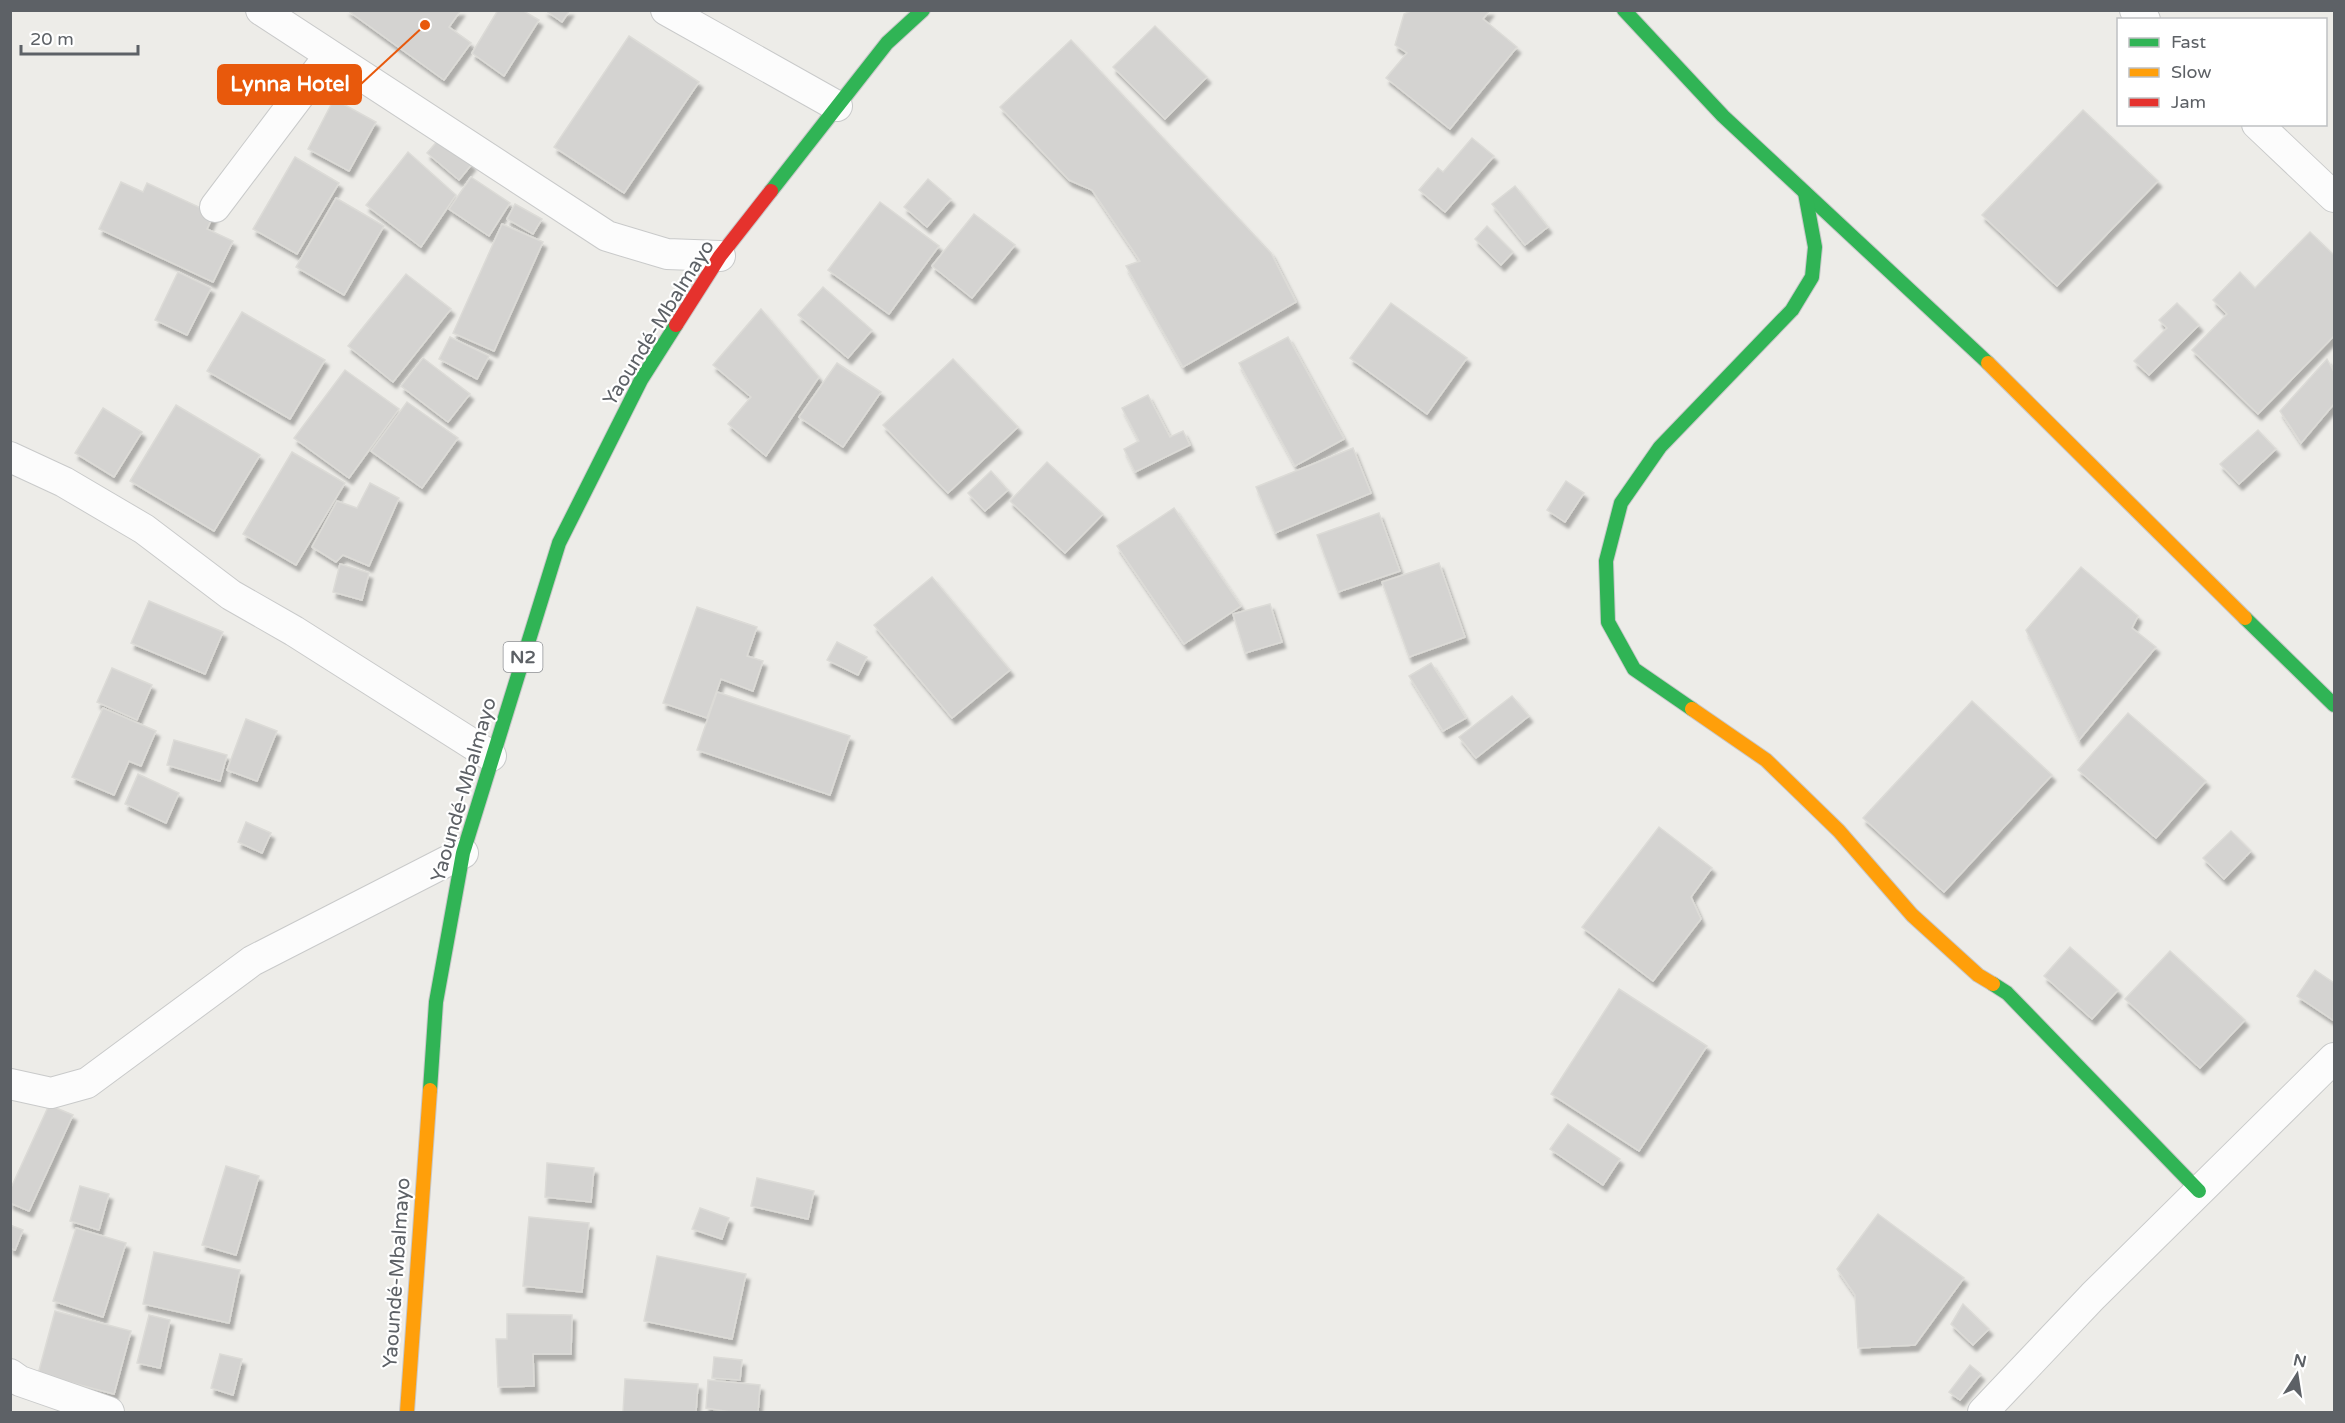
<svg xmlns="http://www.w3.org/2000/svg" width="2345" height="1423" viewBox="0 0 2345 1423" font-family="'Varela Round',sans-serif">
  <style>
    .building { fill: #d4d3d1; stroke: #dcdbd7; stroke-width: 1.5; filter: url(#shadow) }
    .lines { fill: none; stroke-linecap: round; stroke-linejoin: round }
    .street-casing { stroke: #c9caca; stroke-width: 32 }
    .fast-casing { stroke: #c8c8c9; stroke-width: 16 }
    .slow-casing { stroke: #c8c8c9; stroke-width: 16 }
    .jam-casing { stroke: #c8c8c9; stroke-width: 16 }
    .street { stroke: #fcfcfc; stroke-width: 30 }
    .fast { stroke: #30b455; stroke-width: 14 }
    .slow { stroke: #ff9f0a; stroke-width: 14 }
    .jam { stroke: #e5322d; stroke-width: 14 }
    .labels { text-anchor: middle; dominant-baseline: central; stroke-width: 4.5; stroke-linejoin: round; paint-order: stroke }
    .shield { fill: #fff; stroke: #8e9094; stroke-width: 1.5 }
    .shield-label { font-size: 18px; font-weight: bold; fill: #5d6166 }
    .street-label { font-size: 20px; fill: #5d6166; stroke: #fff }
    .leader { fill: none; stroke: #e8590c; stroke-width: 2 }
    .callout-dot { fill: #e8590c; stroke: #fff; stroke-width: 2 }
    .callout { fill: #e8590c; stroke: #e8590c; stroke-width: 2 }
    .callout-label { font-size: 21px; text-anchor: middle; font-weight: bold; fill: #fff }
  </style>
  <defs>
    <filter id="shadow"><feDropShadow dx="3.5" dy="6" stdDeviation="1.5" flood-color="#0004"/></filter>
  </defs>
  <rect width="100%" height="100%" fill="#edece8"/>
  <g class="building">
    <polygon points="347,10 461,10 449,27 471,43 444,80"/>
    <polygon points="498,10 522,10 539,20 504,76 472,53"/>
    <polygon points="545,10 570,10 562,22"/>
    <polygon points="1413,10 1490,10 1483,19 1517,47 1450,129 1386,78 1407,53 1395,45 1404,14"/>
    <polygon points="1155,26 1207,77 1165,119 1113,67"/>
    <polygon points="629,36 699,82 624,193 554,147"/>
    <polygon points="1071,40 1271,253 1296,302 1183,367 1126,266 1140,261 1092,190 1069,180 1000,107"/>
    <polygon points="334,99 376,122 349,171 308,149"/>
    <polygon points="2083,110 2158,181 2057,286 1982,215"/>
    <polygon points="440,138 472,164 459,180 427,153"/>
    <polygon points="1472,138 1494,156 1445,212 1419,190 1438,168 1443,172"/>
    <polygon points="408,152 456,195 421,247 366,205"/>
    <polygon points="295,157 339,183 297,254 253,229"/>
    <polygon points="471,177 510,203 489,236 449,209"/>
    <polygon points="928,179 951,199 927,227 904,207"/>
    <polygon points="121,182 143,192 147,183 214,214 207,229 233,241 213,282 99,229"/>
    <polygon points="1515,186 1548,227 1525,245 1492,204"/>
    <polygon points="336,198 384,226 344,295 296,267"/>
    <polygon points="880,202 939,246 889,314 828,270"/>
    <polygon points="515,204 542,219 533,234 507,219"/>
    <polygon points="974,214 1015,245 972,298 932,266"/>
    <polygon points="502,224 543,242 494,351 453,333"/>
    <polygon points="1487,226 1513,252 1501,265 1475,239"/>
    <polygon points="2310,232 2334,255 2334,336 2258,414 2192,350 2227,314 2213,300 2240,272 2255,288"/>
    <polygon points="178,272 211,288 187,335 155,320"/>
    <polygon points="406,274 451,309 393,382 348,346"/>
    <polygon points="823,287 872,330 848,358 798,315"/>
    <polygon points="1391,303 1467,358 1427,414 1350,358"/>
    <polygon points="2177,303 2199,325 2149,375 2134,361 2167,328 2159,320"/>
    <polygon points="761,309 819,377 766,456 728,424 751,397 713,365"/>
    <polygon points="242,312 325,360 290,419 207,371"/>
    <polygon points="450,337 489,356 477,379 439,359"/>
    <polygon points="1288,337 1344,439 1295,466 1239,363"/>
    <polygon points="423,358 470,394 448,422 401,386"/>
    <polygon points="953,359 1018,427 948,493 883,425"/>
    <polygon points="2327,359 2334,372 2334,404 2301,443 2280,411"/>
    <polygon points="837,363 881,392 843,447 799,417"/>
    <polygon points="345,370 399,409 349,478 294,438"/>
    <polygon points="1148,395 1170,437 1183,431 1190,445 1135,472 1124,449 1139,441 1122,408"/>
    <polygon points="407,402 458,438 422,488 371,451"/>
    <polygon points="176,405 260,455 214,531 130,481"/>
    <polygon points="103,408 142,432 114,477 75,453"/>
    <polygon points="2258,430 2276,449 2239,484 2220,464"/>
    <polygon points="1353,448 1371,493 1275,533 1256,487"/>
    <polygon points="292,452 345,483 296,565 243,534"/>
    <polygon points="1047,462 1103,514 1065,553 1010,501"/>
    <polygon points="991,471 1008,490 985,511 968,493"/>
    <polygon points="1566,481 1584,493 1565,522 1547,510"/>
    <polygon points="370,483 399,498 369,566 343,555 336,562 312,547 337,501 357,508"/>
    <polygon points="1174,508 1241,606 1184,644 1117,546"/>
    <polygon points="1379,513 1400,571 1338,592 1317,535"/>
    <polygon points="1439,563 1465,637 1409,657 1382,582"/>
    <polygon points="340,564 369,573 362,600 333,592"/>
    <polygon points="2081,567 2138,616 2132,628 2156,647 2079,740 2026,630"/>
    <polygon points="932,577 1010,670 952,718 874,625"/>
    <polygon points="149,601 223,632 205,674 131,643"/>
    <polygon points="1270,604 1282,642 1245,653 1233,614"/>
    <polygon points="697,607 757,627 747,656 763,661 753,691 721,679 707,718 663,703"/>
    <polygon points="837,642 867,657 858,675 827,660"/>
    <polygon points="1431,663 1466,718 1443,731 1409,676"/>
    <polygon points="112,668 152,685 137,720 97,702"/>
    <polygon points="717,692 850,736 830,795 697,750"/>
    <polygon points="1512,696 1529,716 1476,758 1459,737"/>
    <polygon points="1972,701 2052,775 1944,892 1863,818"/>
    <polygon points="103,708 156,731 141,766 129,761 114,795 72,777"/>
    <polygon points="2128,713 2206,781 2156,838 2078,770"/>
    <polygon points="246,719 277,731 257,781 227,770"/>
    <polygon points="174,740 227,755 220,781 167,765"/>
    <polygon points="138,774 179,793 166,823 125,804"/>
    <polygon points="246,822 271,833 262,853 238,842"/>
    <polygon points="1659,827 1712,868 1691,897 1701,919 1653,981 1582,927"/>
    <polygon points="2231,831 2251,851 2224,879 2203,858"/>
    <polygon points="2070,947 2118,990 2092,1019 2044,976"/>
    <polygon points="2170,951 2245,1020 2200,1068 2125,999"/>
    <polygon points="2315,970 2334,983 2333,1020 2297,996"/>
    <polygon points="1619,989 1707,1046 1639,1151 1551,1094"/>
    <polygon points="49,1105 73,1115 29,1211 10,1203 10,1190"/>
    <polygon points="1568,1124 1620,1159 1603,1185 1550,1149"/>
    <polygon points="547,1163 594,1168 591,1202 545,1197"/>
    <polygon points="226,1166 259,1176 236,1255 202,1245"/>
    <polygon points="757,1178 814,1191 808,1219 751,1206"/>
    <polygon points="80,1186 109,1194 99,1230 70,1221"/>
    <polygon points="700,1208 729,1218 722,1239 692,1229"/>
    <polygon points="1878,1214 1964,1278 1915,1345 1858,1348 1855,1295 1837,1269"/>
    <polygon points="529,1217 589,1223 582,1292 523,1286"/>
    <polygon points="10,1225 23,1230 15,1250 10,1248"/>
    <polygon points="76,1228 126,1243 103,1317 53,1301"/>
    <polygon points="154,1252 240,1270 229,1323 143,1304"/>
    <polygon points="657,1256 746,1274 732,1339 644,1321"/>
    <polygon points="1963,1304 1989,1329 1973,1345 1951,1324"/>
    <polygon points="55,1311 131,1331 114,1394 38,1374"/>
    <polygon points="507,1314 572,1315 571,1354 533,1354 534,1386 498,1387 496,1339 507,1339"/>
    <polygon points="149,1315 170,1320 160,1368 137,1363"/>
    <polygon points="220,1354 242,1359 233,1395 211,1388"/>
    <polygon points="714,1357 742,1360 740,1380 712,1378"/>
    <polygon points="1970,1365 1981,1374 1960,1400 1949,1392"/>
    <polygon points="625,1379 698,1384 696,1412 623,1412"/>
    <polygon points="708,1380 760,1385 758,1412 730,1412 706,1408"/>
  </g>
  <g class="lines">
    <g class="street-casing">
      <g id="street">
        <polyline points="261,10 607,236 667,254 720,256"/>
        <polyline points="666,10 837,106"/>
        <polyline points="2135,10 2145,20"/>
        <polyline points="2257,124 2334,197"/>
        <polyline points="215,207 329,56"/>
        <polyline points="10,457 64,482 144,529 231,595 294,631 491,756"/>
        <polyline points="10,1084 51,1093 87,1083 252,961 463,853"/>
        <polyline points="10,1374 20,1381 109,1412"/>
        <polyline points="1983,1412 2093,1296 2334,1058"/>
      </g>
    </g>
    <g class="fast-casing">
      <g id="fast">
        <polyline points="1624,10 1723,116 1988,363"/>
        <polyline points="771,191 887,43 923,10"/>
        <polyline points="2245,618 2334,705"/>
        <polyline points="1692,709 1634,669 1608,622 1606,561 1621,503 1660,447 1792,310 1812,277 1815,247 1805,193"/>
        <polyline points="1993,984 2007,993 2199,1191"/>
        <polyline points="430,1090 436,1002 463,853 559,543 641,380 676,325"/>
      </g>
    </g>
    <g class="slow-casing">
      <g id="slow">
        <polyline points="1988,363 2245,618"/>
        <polyline points="1692,709 1766,760 1839,831 1912,915 1978,975 1993,984"/>
        <polyline points="407,1412 430,1090"/>
      </g>
    </g>
    <g class="jam-casing">
      <polyline id="jam" points="676,325 720,256 771,191"/>
    </g>
    <use href="#street" class="street"/>
    <use href="#fast" class="fast"/>
    <use href="#slow" class="slow"/>
    <use href="#jam" class="jam"/>
  </g>
  <g class="labels">
    <rect class="shield" x="503.5" y="642" width="39" height="30" rx="4.5"/>
    <g class="shield-label">
      <text x="523" y="657">N2</text>
    </g>
    <g class="street-label">
      <text transform="translate(659 323) rotate(-58)">Yaoundé-Mbalmayo</text>
      <text transform="translate(464 790) rotate(-74)">Yaoundé-Mbalmayo</text>
      <text transform="translate(397 1273) rotate(-86)">Yaoundé-Mbalmayo</text>
    </g>
  </g>
  <path class="leader" d="M425 25L361 84"/>
  <circle class="callout-dot" cx="425" cy="25" r="6"/>
  <rect class="callout" x="218" y="65" width="143" height="39" rx="6"/>
  <g class="callout-label">
    <text x="290" y="91">Lynna Hotel</text>
  </g>
  <rect width="2345" height="1423" fill="none" stroke="#5d6166" stroke-width="24"/>
  <rect x="2117" y="18" width="210" height="108" fill="#ffffff" stroke="#bec0c2" stroke-width="1.5"/>
  <rect x="2129" y="38" width="30" height="9" fill="#30b455" stroke="#bec0c2" stroke-width="1.5"/>
  <text x="2171" y="48" font-size="18" fill="#5d6166">Fast</text>
  <rect x="2129" y="68" width="30" height="9" fill="#ff9f0a" stroke="#bec0c2" stroke-width="1.5"/>
  <text x="2171" y="78" font-size="18" fill="#5d6166">Slow</text>
  <rect x="2129" y="98" width="30" height="9" fill="#e5322d" stroke="#bec0c2" stroke-width="1.5"/>
  <text x="2171" y="108" font-size="18" fill="#5d6166">Jam</text>
  <g transform="translate(2297 1375) rotate(12)" stroke="#ffffff" stroke-width="4.5" paint-order="stroke">
  <path d="M0-4.5L10 22L0 15L-10 22Z" fill="#5d6166"/>
  <text y="-9" font-size="16" font-weight="bold" text-anchor="middle" fill="#5d6166">N</text>
  </g>
  <path d="M21 45v9h117v-9" fill="none" stroke="#5d6166" stroke-width="3"/>
  <text x="30" y="45" font-size="18" fill="#5d6166" stroke="#ffffff" stroke-width="4.5" paint-order="stroke">20 m</text>
</svg>
